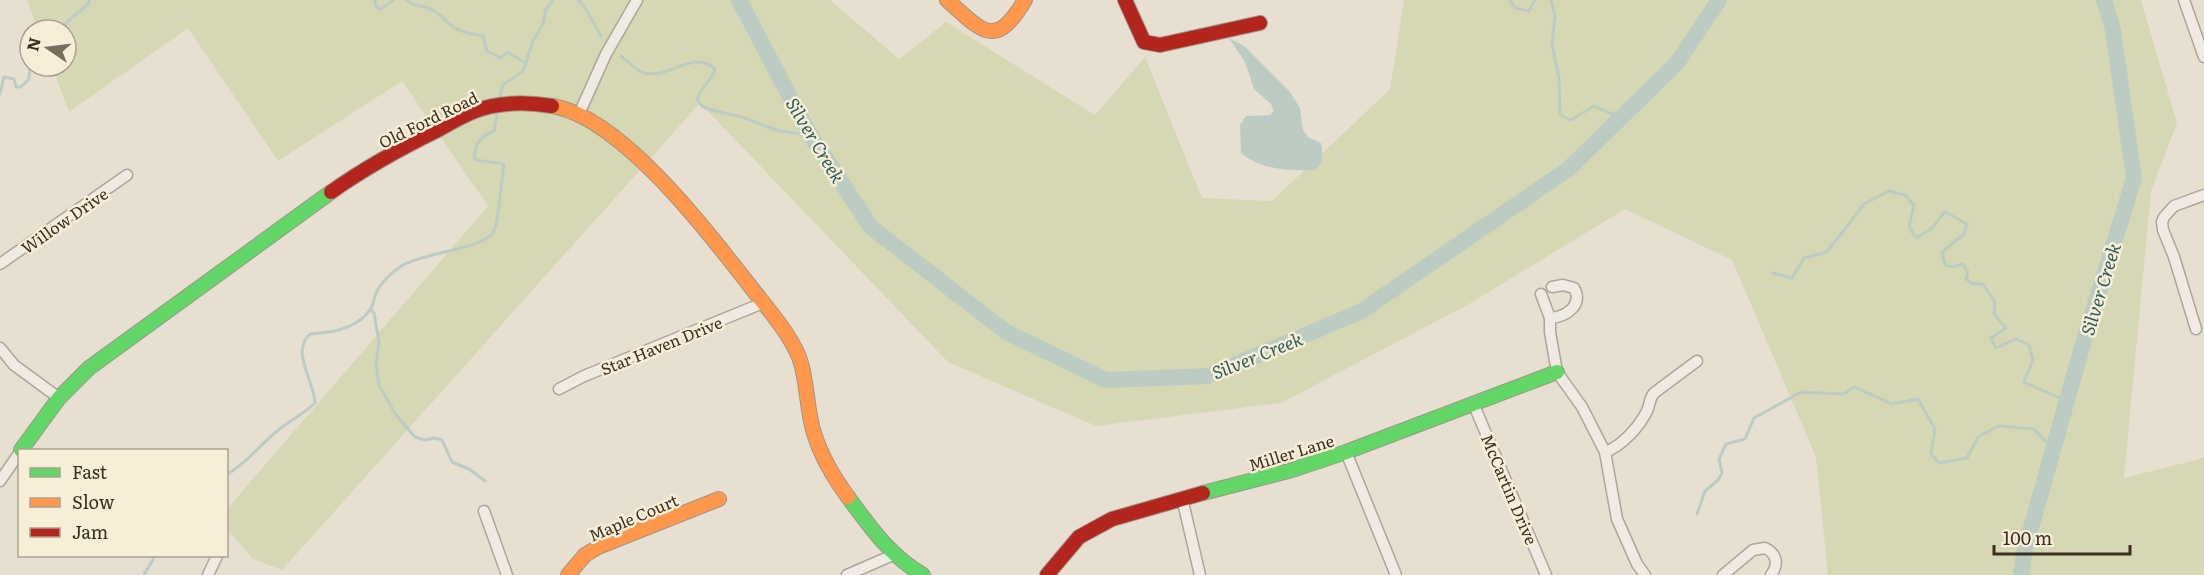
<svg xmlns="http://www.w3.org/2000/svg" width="2204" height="575" viewBox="0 0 2204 575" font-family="Literata,serif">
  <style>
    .green { fill: #d6d7b3 }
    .water { fill: #bcccc2 }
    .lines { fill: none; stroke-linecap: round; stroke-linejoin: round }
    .stream { stroke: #bcccc2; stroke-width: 3 }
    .river { stroke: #bcccc2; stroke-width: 16 }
    .street-casing { stroke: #ada599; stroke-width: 13 }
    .fast-casing { stroke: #9c958a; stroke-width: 16 }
    .slow-casing { stroke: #9c958a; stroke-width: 16 }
    .jam-casing { stroke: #9c958a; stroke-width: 16 }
    .street { stroke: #efebe3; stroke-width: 10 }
    .fast { stroke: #63d668; stroke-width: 14 }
    .slow { stroke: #ff974d; stroke-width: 14 }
    .jam { stroke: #b3261e; stroke-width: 14 }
    .labels { text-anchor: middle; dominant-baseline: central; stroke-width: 5; stroke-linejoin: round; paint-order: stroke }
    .street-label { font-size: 16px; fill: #3d2e20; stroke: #f7eed8 }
    .water-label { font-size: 18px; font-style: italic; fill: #2f5d5a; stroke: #f7eed8 }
  </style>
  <rect width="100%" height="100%" fill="#e7e0d1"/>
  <polygon class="green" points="27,0 830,0 899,59 946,22 1095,115 1145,57 1202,198 1272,201 1390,89 1404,0 2141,0 2177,123 2151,191 2124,478 2204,458 2204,575 1828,575 1816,457 1732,260 1625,209 1469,304 1281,403 1096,426 948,362 700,103 282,570 253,559 227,529 227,509 488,206 402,81 278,161 188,28 69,112 52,66 66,66 66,30 38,30"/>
  <path class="water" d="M1229,38l15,8 46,46 10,16 3,22 5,7 13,6c2,11 3,20 -6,27 -26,1 -54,0 -74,-17l-1,-28 6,-9 24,-1 4,-4 -3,-7 -17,-15 -9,-27z"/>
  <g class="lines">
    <g class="stream">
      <polyline points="375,0 376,6 380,9 394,0"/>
      <path d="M406,0c6,6 14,5 22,8 15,6 16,13 27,20 8,5 19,6 28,8l4,15 14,7 6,-6 19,11"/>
      <polyline points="578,0 584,6 601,36"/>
      <polyline points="1510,0 1515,8 1529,11 1535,0"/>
      <polyline points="1551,0 1555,16 1552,45 1559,78 1560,115 1571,120 1594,106 1621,118"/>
      <polyline points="58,30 88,4 89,0"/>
      <path d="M621,56c7,5 15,15 23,17 26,6 50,-24 71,-4 -3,12 -15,18 -18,31l6,7 12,4 27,6 37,14 31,4"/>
      <polyline points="0,94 4,77 14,79 16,87 21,87 29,79 30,66"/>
      <polyline points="499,99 503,85 523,71 533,41 543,24 546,9 553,0"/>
      <polyline points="1773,273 1792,278 1804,258 1827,252 1864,204 1889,191 1905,195 1914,205 1909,227 1916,238 1931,229 1945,212 1967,224 1964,234 1942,252 1945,265 1953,267 1963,264 1968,272 1966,279 1973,284 1983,284 1995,302 1994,314 2006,328 1991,338 1996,348 2016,339 2029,345 2033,360 2024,382 2067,401"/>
      <polyline points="371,310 374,313 379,342 376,364 379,385 396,415 415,437 425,440 435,438 442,440 452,462 469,469 485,481"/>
      <path d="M226,475c20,-11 34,-30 51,-44 12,-10 27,-17 38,-28 0,-21 -25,-51 -5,-69 21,-1 49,-5 61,-26 3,-5 3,-12 6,-17 6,-11 15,-19 26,-26 21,-12 77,-16 90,-32 6,-8 8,-54 11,-68 -10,-4 -19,-2 -30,-6 1,-16 6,-22 20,-28l3,-16"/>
      <polyline points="1697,514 1705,491 1718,480 1722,473 1719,459 1726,444 1745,439 1754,418 1801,392 1844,394 1854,387 1892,404 1918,399 1935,429 1931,454 1939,463 1967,458 1978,437 1998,426 2034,429 2053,449"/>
      <polyline points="144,575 155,556"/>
    </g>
    <g class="river">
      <polyline points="739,0 810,135 871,227 1006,332 1106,380 1208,376 1360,312 1567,170 1677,63 1719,0"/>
      <polyline points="2021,575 2024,553 2082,347 2134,178 2113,30 2104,0"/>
    </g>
    <g class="street-casing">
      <g id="street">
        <polyline points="2184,0 2204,57"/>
        <polyline points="579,114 606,54 637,0"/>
        <polyline points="0,264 127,175"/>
        <polyline points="1541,294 1550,318 1550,332 1557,372 1582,407 1605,452 1617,519 1637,564 1645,575"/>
        <path d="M1550,318c16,-1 34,-13 24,-30l-11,-3 -11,2"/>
        <polyline points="2196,329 2174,257 2163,230 2162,222 2164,217 2174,206 2204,195"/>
        <polyline points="0,348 14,365 59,398"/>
        <polyline points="559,389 584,376 763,303"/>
        <polyline points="1473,403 1546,575"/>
        <polyline points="1346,452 1396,575"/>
        <path d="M1605,452c17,-6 34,-25 42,-41 3,-6 2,-12 7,-18l43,-32"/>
        <polyline points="0,481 20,452"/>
        <polyline points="1182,498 1200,575"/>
        <polyline points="484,511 507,575"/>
        <polyline points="208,575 217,556"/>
        <polyline points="847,575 893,555"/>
        <path d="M1723,575l30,-25 12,-2c12,6 14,16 6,27"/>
      </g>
    </g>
    <g class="fast-casing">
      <g id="fast">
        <polyline points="21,450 59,398 89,368 331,192"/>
        <polyline points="1203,493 1292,470 1346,452 1557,372"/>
        <path d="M848,497c22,30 42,59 75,78"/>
      </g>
    </g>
    <g class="slow-casing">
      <g id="slow">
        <path d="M947,0c36,32 48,50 78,0"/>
        <path d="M552,106c69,11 156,126 198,180 17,22 38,45 49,71 9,24 7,51 15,76 7,23 20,45 34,64"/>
        <polyline points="568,575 585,555 598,547 719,499"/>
      </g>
    </g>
    <g class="jam-casing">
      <g id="jam">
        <polyline points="1125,0 1144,42 1160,45 1260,23"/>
        <path d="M331,192c34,-24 70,-44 107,-62 12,-7 24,-14 37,-19 24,-9 52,-9 77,-5"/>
        <polyline points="1047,575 1079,537 1112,519 1203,493"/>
      </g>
    </g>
    <use href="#street" class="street"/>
    <use href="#fast" class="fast"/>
    <use href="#slow" class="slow"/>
    <use href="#jam" class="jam"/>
  </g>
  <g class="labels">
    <g class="street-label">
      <text transform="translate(428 119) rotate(-26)">Old Ford Road</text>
      <text transform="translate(64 220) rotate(-35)">Willow Drive</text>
      <text transform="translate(661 345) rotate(-22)">Star Haven Drive</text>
      <text transform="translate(1291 452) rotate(-17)">Miller Lane</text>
      <text transform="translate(1510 489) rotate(67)">McCartin Drive</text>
      <text transform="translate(633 517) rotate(-23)">Maple Court</text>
    </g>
    <g class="water-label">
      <text transform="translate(816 140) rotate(59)">Silver Creek</text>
      <text transform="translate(2100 289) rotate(-73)">Silver Creek</text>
      <text transform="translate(1257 355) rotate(-22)">Silver Creek</text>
    </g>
  </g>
  <rect x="18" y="449" width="210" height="108" fill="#f7eed8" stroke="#ada18e" stroke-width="1.5"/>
  <rect x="30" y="468" width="30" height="9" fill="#63d668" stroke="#ada18e" stroke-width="1.5"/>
  <text x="72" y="479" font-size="18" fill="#3d2e20">Fast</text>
  <rect x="30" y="498" width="30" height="9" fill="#ff974d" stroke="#ada18e" stroke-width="1.5"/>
  <text x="72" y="509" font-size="18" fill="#3d2e20">Slow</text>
  <rect x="30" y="528" width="30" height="9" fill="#b3261e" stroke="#ada18e" stroke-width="1.5"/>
  <text x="72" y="539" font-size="18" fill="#3d2e20">Jam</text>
  <g transform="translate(48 48) rotate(284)"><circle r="28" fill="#f7eed8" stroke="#ada18e" stroke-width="1.5"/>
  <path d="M0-4.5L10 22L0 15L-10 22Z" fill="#786c5e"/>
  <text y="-9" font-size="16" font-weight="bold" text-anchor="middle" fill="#3d2e20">N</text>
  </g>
  <path d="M1994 545v9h136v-9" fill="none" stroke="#3d2e20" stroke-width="3"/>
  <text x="2003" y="545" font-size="18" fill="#3d2e20" stroke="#f7eed8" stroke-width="4.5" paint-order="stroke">100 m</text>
</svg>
